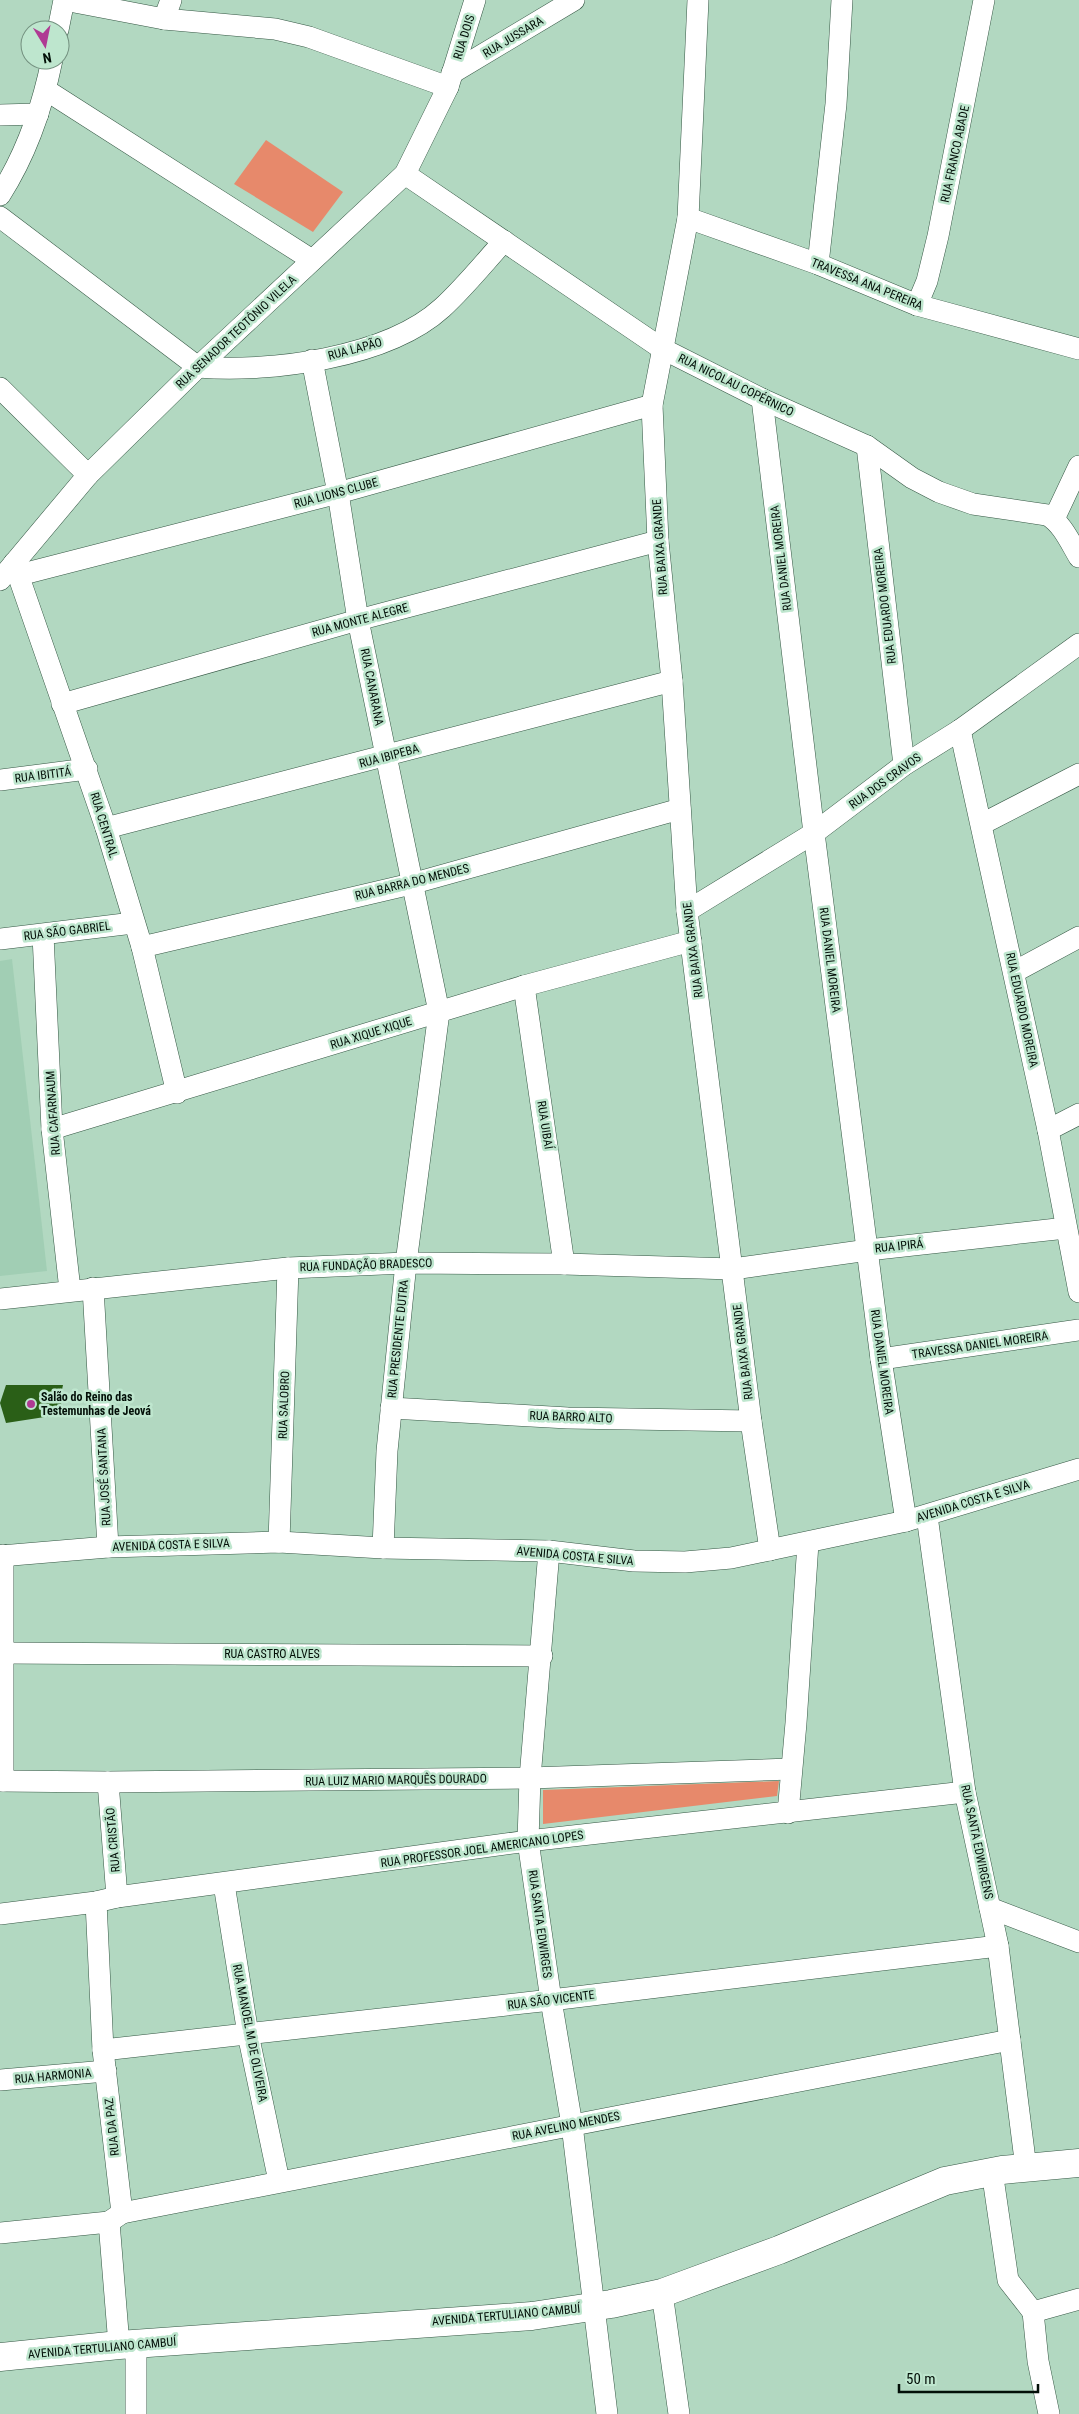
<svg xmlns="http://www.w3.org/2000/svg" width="1079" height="2414" viewBox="0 0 1079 2414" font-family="'Roboto Condensed',sans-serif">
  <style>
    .built { fill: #a1ceb4 }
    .green { fill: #e7896b }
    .building { fill: #2a5f17 }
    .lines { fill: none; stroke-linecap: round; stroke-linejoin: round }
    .minor-casing { stroke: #355744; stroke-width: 22 }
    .secondary-casing { stroke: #355744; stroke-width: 29 }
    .minor { stroke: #fff; stroke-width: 21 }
    .secondary { stroke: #fff; stroke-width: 28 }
    .poi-dot { fill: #af3a93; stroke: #bee6ce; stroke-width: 2 }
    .labels { text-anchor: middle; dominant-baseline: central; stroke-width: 5; stroke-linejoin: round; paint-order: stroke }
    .street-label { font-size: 12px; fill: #030f08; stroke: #bee6ce }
    .poi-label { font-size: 12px; font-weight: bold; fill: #030f08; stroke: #bee6ce; text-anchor: start }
  </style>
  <rect width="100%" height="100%" fill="#b2d8c1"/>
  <polygon class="built" points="12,959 47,1271 0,1276 0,961"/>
  <g class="green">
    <polygon points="266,140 343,192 313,232 234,184"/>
    <polygon points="779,1781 777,1796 543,1824 543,1790"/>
  </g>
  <polygon class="building" points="6,1385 63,1385 60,1399 64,1414 6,1423 0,1403"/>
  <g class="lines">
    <g class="minor-casing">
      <g id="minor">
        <polyline points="698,0 688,218 652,405 658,541 672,681 687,911 751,1421 770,1550"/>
        <polyline points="164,19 171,0"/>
        <polyline points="58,30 64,0 164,19 275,29 309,37 448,87"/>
        <polyline points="452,73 574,0"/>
        <polyline points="46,90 312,260"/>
        <polyline points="0,115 38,114"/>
        <path d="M405,174l256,174 101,51 105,47 45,32 27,14 34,12 74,11c15,8 23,27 32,42"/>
        <path d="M0,195c27,-42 42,-86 52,-135"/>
        <path d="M0,217l198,150c71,6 189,-9 244,-59 22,-20 42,-45 62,-67"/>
        <polyline points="688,218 818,264 917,305 1079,349"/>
        <polyline points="818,264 836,104 842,0"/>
        <polyline points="917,305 927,281 938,236 984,0"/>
        <polyline points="312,360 338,493 358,620 439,1012 406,1263 387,1451 383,1548"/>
        <polyline points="0,388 88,475"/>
        <polyline points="762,399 814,833 881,1359 906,1521"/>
        <polyline points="867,446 904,765"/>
        <polyline points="1054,519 1079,466"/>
        <polyline points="14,563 106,828 142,947 177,1093"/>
        <polyline points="19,575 338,493 652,405"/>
        <polyline points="0,580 88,475 198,367 405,174 448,87 475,0"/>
        <polyline points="62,704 358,620 658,541"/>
        <polyline points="960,730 1048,1130 1079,1292"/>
        <polyline points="0,780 87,769"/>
        <polyline points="982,824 1079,774"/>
        <polyline points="106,828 672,681"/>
        <polyline points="687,911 814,833 904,765 960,730 1079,644"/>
        <polyline points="43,935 52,1129 70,1290"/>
        <polyline points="0,939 133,923"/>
        <polyline points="142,947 411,884 680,809"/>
        <polyline points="1014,972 1079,937"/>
        <polyline points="524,986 564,1264"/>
        <polyline points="52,1129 524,986 691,941"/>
        <polyline points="1048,1130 1079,1114"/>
        <polyline points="93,1288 108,1547"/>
        <polyline points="0,1299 288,1268 406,1263 564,1264 733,1269 868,1250 1066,1228"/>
        <polyline points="881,1359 1079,1330"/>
        <polyline points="391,1408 568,1418 751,1421"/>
        <polyline points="927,1516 965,1792 998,1946 1026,2168"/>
        <polyline points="279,1542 288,1268"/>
        <polyline points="549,1551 530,1778 528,1841 551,2000 572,2125 607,2414"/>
        <polyline points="0,1556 108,1547 279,1542 383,1548 549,1551 634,1561 685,1562 731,1558 906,1521 1079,1469"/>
        <polyline points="1,1653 542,1656"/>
        <polyline points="0,1781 108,1782 530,1778 791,1769"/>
        <polyline points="3,1781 3,1555"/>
        <polyline points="108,1782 117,1897"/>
        <polyline points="788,1813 796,1723 808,1543"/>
        <polyline points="224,1884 248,2034 279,2181"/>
        <polyline points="96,1902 103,2050 122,2213 109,2222 119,2345"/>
        <polyline points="990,1908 1079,1942"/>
        <polyline points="0,1914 96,1902 117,1897 528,1841 965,1792"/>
        <polyline points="103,2050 551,2000 998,1946"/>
        <polyline points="0,2080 106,2071"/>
        <polyline points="992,2171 1008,2280 1033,2312 1079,2299"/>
        <polyline points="122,2213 1010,2040"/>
        <polyline points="0,2233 109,2222"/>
        <polyline points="662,2293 679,2414"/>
        <polyline points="1033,2312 1038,2361 1049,2414"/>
        <polyline points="136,2414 136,2345"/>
      </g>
    </g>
    <g class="secondary-casing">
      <polyline id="secondary" points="0,2357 119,2345 532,2316 611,2304 662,2293 779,2250 945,2181 1002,2170 1079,2163"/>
    </g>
    <use href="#minor" class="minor"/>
    <use href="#secondary" class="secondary"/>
  </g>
  <circle class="poi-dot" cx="31" cy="1404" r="5"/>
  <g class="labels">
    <g class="street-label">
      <text transform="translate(464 37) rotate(-73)">RUA DOIS</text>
      <text transform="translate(513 37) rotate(-31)">RUA JUSSARA</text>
      <text transform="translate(955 154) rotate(-78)">RUA FRANCO ABADE</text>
      <text transform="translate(867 284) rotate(22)">TRAVESSA ANA PEREIRA</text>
      <text transform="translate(236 332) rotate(-43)">RUA SENADOR TEOTÔNIO VILELA</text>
      <text transform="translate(355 349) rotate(-15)">RUA LAPÃO</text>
      <text transform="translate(736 385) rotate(26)">RUA NICOLAU COPÉRNICO</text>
      <text transform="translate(336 493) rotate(-15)">RUA LIONS CLUBE</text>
      <text transform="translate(660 547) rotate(-94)">RUA BAIXA GRANDE</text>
      <text transform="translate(781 558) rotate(-97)">RUA DANIEL MOREIRA</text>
      <text transform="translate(885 606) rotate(-97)">RUA EDUARDO MOREIRA</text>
      <text transform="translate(360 620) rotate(-15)">RUA MONTE ALEGRE</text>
      <text transform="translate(372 687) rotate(79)">RUA CANARANA</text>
      <text transform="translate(389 756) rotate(-15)">RUA IBIPEBA</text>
      <text transform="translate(43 775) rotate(-7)">RUA IBITITÁ</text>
      <text transform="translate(885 781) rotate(-36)">RUA DOS CRAVOS</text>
      <text transform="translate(104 825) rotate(73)">RUA CENTRAL</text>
      <text transform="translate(412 882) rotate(-14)">RUA BARRA DO MENDES</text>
      <text transform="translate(67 931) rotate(-7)">RUA SÃO GABRIEL</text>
      <text transform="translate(693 950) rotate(-97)">RUA BAIXA GRANDE</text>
      <text transform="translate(830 960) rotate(83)">RUA DANIEL MOREIRA</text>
      <text transform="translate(1022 1010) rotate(78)">RUA EDUARDO MOREIRA</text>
      <text transform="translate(371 1033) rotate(-17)">RUA XIQUE XIQUE</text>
      <text transform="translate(53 1113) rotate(-94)">RUA CAFARNAUM</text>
      <text transform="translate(545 1125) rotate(81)">RUA UIBAÍ</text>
      <text transform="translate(899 1246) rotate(-6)">RUA IPIRÁ</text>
      <text transform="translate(366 1265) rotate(-2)">RUA FUNDAÇÃO BRADESCO</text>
      <text transform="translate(398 1339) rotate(-84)">RUA PRESIDENTE DUTRA</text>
      <text transform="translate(980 1345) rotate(-8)">TRAVESSA DANIEL MOREIRA</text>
      <text transform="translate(743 1352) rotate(-97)">RUA BAIXA GRANDE</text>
      <text transform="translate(882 1362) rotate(82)">RUA DANIEL MOREIRA</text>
      <text transform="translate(284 1405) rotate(-88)">RUA SALOBRO</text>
      <text transform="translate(571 1417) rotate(2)">RUA BARRO ALTO</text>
      <text transform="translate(104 1477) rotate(-93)">RUA JOSÉ SANTANA</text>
      <text transform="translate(973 1501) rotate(-17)">AVENIDA COSTA E SILVA</text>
      <text transform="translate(171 1545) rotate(-2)">AVENIDA COSTA E SILVA</text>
      <text transform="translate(575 1556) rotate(5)">AVENIDA COSTA E SILVA</text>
      <text x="272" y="1654">RUA CASTRO ALVES</text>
      <text transform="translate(396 1780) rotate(-1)">RUA LUIZ MARIO MARQUÊS DOURADO</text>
      <text transform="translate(113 1840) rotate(-95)">RUA CRISTÃO</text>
      <text transform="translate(977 1842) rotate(78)">RUA SANTA EDWIRGENS</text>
      <text transform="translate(482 1849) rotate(-8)">RUA PROFESSOR JOEL AMERICANO LOPES</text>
      <text transform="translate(540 1924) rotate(82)">RUA SANTA EDWIRGES</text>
      <text transform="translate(551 2000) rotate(-7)">RUA SÃO VICENTE</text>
      <text transform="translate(250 2033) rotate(79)">RUA MANOEL M DE OLIVEIRA</text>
      <text transform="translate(53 2076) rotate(-5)">RUA HARMONIA</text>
      <text transform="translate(566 2126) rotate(-11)">RUA AVELINO MENDES</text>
      <text transform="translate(112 2127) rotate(-96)">RUA DA PAZ</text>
      <text transform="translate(506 2315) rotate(-5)">AVENIDA TERTULIANO CAMBUÍ</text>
      <text transform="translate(102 2348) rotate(-5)">AVENIDA TERTULIANO CAMBUÍ</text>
    </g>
    <g class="poi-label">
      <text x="41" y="1397">Salão do Reino das<tspan x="41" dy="14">Testemunhas de Jeová</tspan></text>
    </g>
  </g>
  <g transform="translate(45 45) rotate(170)"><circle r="24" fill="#bee6ce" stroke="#73907f"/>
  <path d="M0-4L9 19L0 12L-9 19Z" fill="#af3a93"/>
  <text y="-8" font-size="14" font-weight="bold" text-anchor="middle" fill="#030f08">N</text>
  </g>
  <path d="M899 2384v8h139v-8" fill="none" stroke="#030f08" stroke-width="2.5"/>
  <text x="906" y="2384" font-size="15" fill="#030f08" stroke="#bee6ce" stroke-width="4" paint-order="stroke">50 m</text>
</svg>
